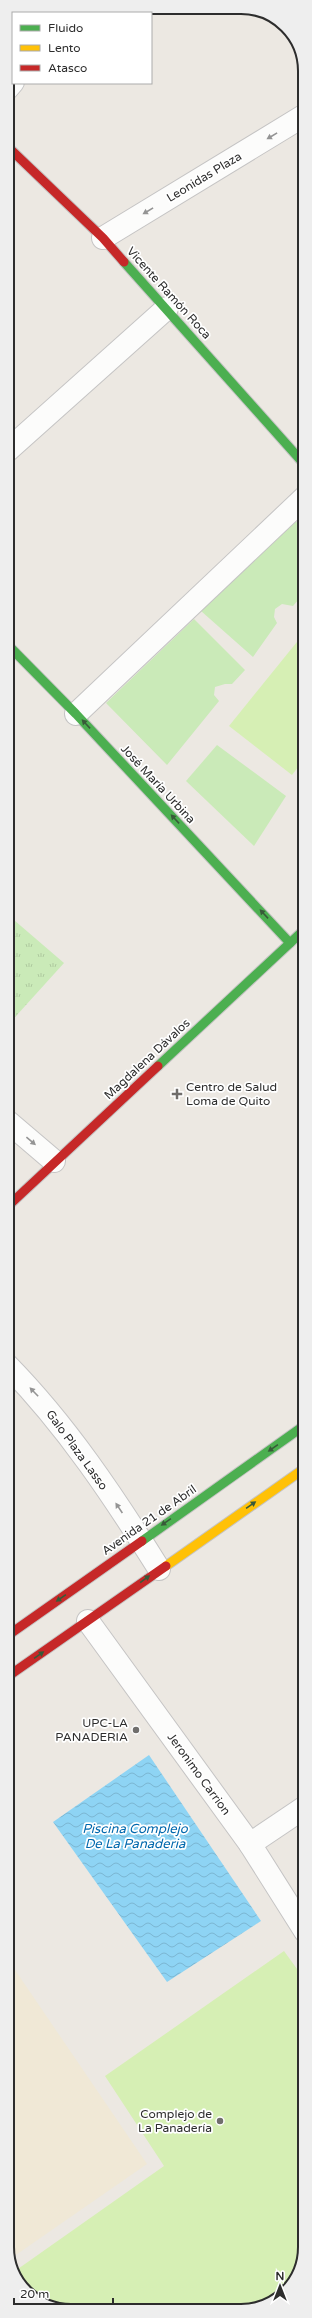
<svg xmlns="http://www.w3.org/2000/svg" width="312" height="2318" viewBox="0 0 312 2318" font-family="'Varela Round',sans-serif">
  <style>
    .education { fill: #f0e8d6 }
    .grass { fill: url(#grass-tufts) }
    .park { fill: #caeab8 }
    .pitch { fill: #d6efb4 }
    .water { fill: url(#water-waves) }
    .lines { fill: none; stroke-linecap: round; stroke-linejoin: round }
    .street-casing { stroke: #c5c4c4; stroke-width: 24 }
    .fast-casing { stroke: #c5c4c4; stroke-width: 11 }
    .slow-casing { stroke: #c5c4c4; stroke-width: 11 }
    .jam-casing { stroke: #c5c4c4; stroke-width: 11 }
    .street { stroke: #fcfcfb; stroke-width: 22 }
    .fast { stroke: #4caf50; stroke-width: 9 }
    .slow { stroke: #ffc107; stroke-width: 9 }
    .jam { stroke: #c62828; stroke-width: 9 }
    .oneway { fill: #949494 }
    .oneway2 { fill: #385a39 }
    .poi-dot { fill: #706e6c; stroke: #fff; stroke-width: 1.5 }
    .labels { text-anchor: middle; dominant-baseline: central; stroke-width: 3.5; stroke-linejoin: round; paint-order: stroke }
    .street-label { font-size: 12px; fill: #2d2d2d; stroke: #fff }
    .poi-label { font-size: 12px; fill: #2d2d2d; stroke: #fff; text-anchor: end }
    .water-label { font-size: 13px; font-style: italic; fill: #0068ad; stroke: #fff }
    .rim { fill: none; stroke: #2d2d2d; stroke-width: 2 }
  </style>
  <defs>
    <pattern id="grass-tufts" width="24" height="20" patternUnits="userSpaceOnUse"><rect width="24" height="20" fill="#caeab8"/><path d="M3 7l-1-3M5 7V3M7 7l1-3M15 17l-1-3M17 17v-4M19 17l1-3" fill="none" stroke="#aec99e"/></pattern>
    <pattern id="water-waves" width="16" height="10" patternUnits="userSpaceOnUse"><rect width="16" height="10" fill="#8ed4f4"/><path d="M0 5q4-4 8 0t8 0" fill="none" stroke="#7bb6d2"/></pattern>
  </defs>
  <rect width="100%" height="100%" fill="#ece8e2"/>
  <polygon class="education" points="13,1967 147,2164 10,2259 7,2252 7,1971"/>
  <polygon class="grass" points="7,914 64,963 7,1026"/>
  <g class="park">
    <polygon points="295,520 305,532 305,592 293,606 282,604 275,609 274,617 277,623 253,657 201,611"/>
    <polygon points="194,619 245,670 232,684 225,684 215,687 214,695 219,701 167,765 106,703"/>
    <polygon points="217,745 286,796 254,846 186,781"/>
  </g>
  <g class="pitch">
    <polygon points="305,632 305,758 292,775 229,726"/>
    <polygon points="284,1951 305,1980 305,2247 289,2289 246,2311 55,2309 23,2289 15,2271 164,2166 105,2076"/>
  </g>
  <polygon class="water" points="149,1755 261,1921 167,1982 53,1822"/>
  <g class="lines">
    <g class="street-casing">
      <g id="street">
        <polyline points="75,13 80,7"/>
        <polyline points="7,89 13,82"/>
        <polyline points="103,238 305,115"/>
        <polyline points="7,451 167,308"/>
        <polyline points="76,714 305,497"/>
        <polyline points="7,1121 54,1161"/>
        <path d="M7,1365c59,60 107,132 152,204"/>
        <polyline points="88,1621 250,1844 305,1931"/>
        <polyline points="250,1844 305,1807"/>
      </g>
    </g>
    <g class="fast-casing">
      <g id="fast">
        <polyline points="124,262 305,465"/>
        <polyline points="7,644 76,714 290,943"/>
        <polyline points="158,1066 305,929"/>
        <polyline points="142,1541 305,1425"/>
      </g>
    </g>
    <g class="slow-casing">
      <polyline id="slow" points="166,1566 305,1468"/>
    </g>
    <g class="jam-casing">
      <g id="jam">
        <polyline points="7,146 103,238 124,262"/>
        <polyline points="7,1207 158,1066"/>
        <polyline points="7,1636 142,1541"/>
        <polyline points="7,1677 166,1566"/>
      </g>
    </g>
    <use href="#street" class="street"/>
    <use href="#fast" class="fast"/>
    <use href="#slow" class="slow"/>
    <use href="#jam" class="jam"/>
  </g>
  <defs><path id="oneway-solid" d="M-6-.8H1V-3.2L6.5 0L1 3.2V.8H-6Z"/></defs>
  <g class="oneway">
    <use href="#oneway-solid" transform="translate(272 136) rotate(149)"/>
    <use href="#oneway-solid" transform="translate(148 211) rotate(149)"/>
    <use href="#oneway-solid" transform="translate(31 1141) rotate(40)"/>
    <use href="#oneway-solid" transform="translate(34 1392) rotate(-134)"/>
    <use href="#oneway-solid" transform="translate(119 1508) rotate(-124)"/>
  </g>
  <g class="oneway2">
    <use href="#oneway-solid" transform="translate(86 724) rotate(-133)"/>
    <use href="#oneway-solid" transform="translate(175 819) rotate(-133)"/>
    <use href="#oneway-solid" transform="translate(264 914) rotate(-133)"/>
    <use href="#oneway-solid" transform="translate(273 1448) rotate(145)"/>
    <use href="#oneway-solid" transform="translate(251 1505) rotate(-35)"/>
    <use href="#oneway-solid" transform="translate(166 1522) rotate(145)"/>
    <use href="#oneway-solid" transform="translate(145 1579) rotate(-36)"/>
    <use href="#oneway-solid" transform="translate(61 1598) rotate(145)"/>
    <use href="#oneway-solid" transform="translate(39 1655) rotate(-35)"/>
  </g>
  <g class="poi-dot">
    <path d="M175 1088h4v4h4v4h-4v4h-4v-4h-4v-4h4z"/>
    <circle cx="136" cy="1730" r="4"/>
    <circle cx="220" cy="2121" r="4"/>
  </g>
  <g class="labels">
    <g class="street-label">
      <text transform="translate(204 177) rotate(-31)">Leonidas Plaza</text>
      <text transform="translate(169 293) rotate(48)">Vicente Ramón Roca</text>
      <text transform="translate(158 784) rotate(47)">José María Urbina</text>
      <text transform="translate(147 1059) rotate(-43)">Magdalena Dávalos</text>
      <text transform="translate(77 1450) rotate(54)">Galo Plaza Lasso</text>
      <text transform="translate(149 1520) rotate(-35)">Avenida 21 de Abril</text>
      <text transform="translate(199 1774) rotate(54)">Jeronimo Carrion</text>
    </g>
    <g class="poi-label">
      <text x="186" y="1087" text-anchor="start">Centro de Salud<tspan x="186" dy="14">Loma de Quito</tspan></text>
      <text x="128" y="1723">UPC-LA<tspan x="128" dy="14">PANADERIA</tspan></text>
      <text x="212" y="2114">Complejo de<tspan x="212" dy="14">La Panadería</tspan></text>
    </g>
    <g class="water-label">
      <text x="135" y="1829">Piscina Complejo<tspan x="135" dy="15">De La Panaderia</tspan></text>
    </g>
  </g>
  <path d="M0 0H312V2318H0ZM71 14H241A57 57 0 0 1 298 71V2247A57 57 0 0 1 241 2304H71A57 57 0 0 1 14 2247V71A57 57 0 0 1 71 14Z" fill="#eee" fill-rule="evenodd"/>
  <path class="rim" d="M71 14H241A57 57 0 0 1 298 71V2247A57 57 0 0 1 241 2304H71A57 57 0 0 1 14 2247V71A57 57 0 0 1 71 14Z"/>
  <rect x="12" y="12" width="140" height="72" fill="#ffffff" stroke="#ababab"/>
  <rect x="20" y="25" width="20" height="6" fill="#4caf50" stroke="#ababab"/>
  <text x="48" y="32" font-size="12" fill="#2d2d2d">Fluido</text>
  <rect x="20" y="45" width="20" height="6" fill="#ffc107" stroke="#ababab"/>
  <text x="48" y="52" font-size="12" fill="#2d2d2d">Lento</text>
  <rect x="20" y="65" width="20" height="6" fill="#c62828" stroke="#ababab"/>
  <text x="48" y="72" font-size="12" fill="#2d2d2d">Atasco</text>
  <g transform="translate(280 2286)" stroke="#ffffff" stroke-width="3" paint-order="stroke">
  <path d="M0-3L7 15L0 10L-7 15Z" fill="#2d2d2d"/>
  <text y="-6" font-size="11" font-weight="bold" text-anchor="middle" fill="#2d2d2d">N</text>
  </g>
  <path d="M14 2298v6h99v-6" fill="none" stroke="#2d2d2d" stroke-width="2"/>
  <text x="20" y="2298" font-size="12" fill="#2d2d2d" stroke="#ffffff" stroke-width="3" paint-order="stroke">20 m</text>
</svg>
